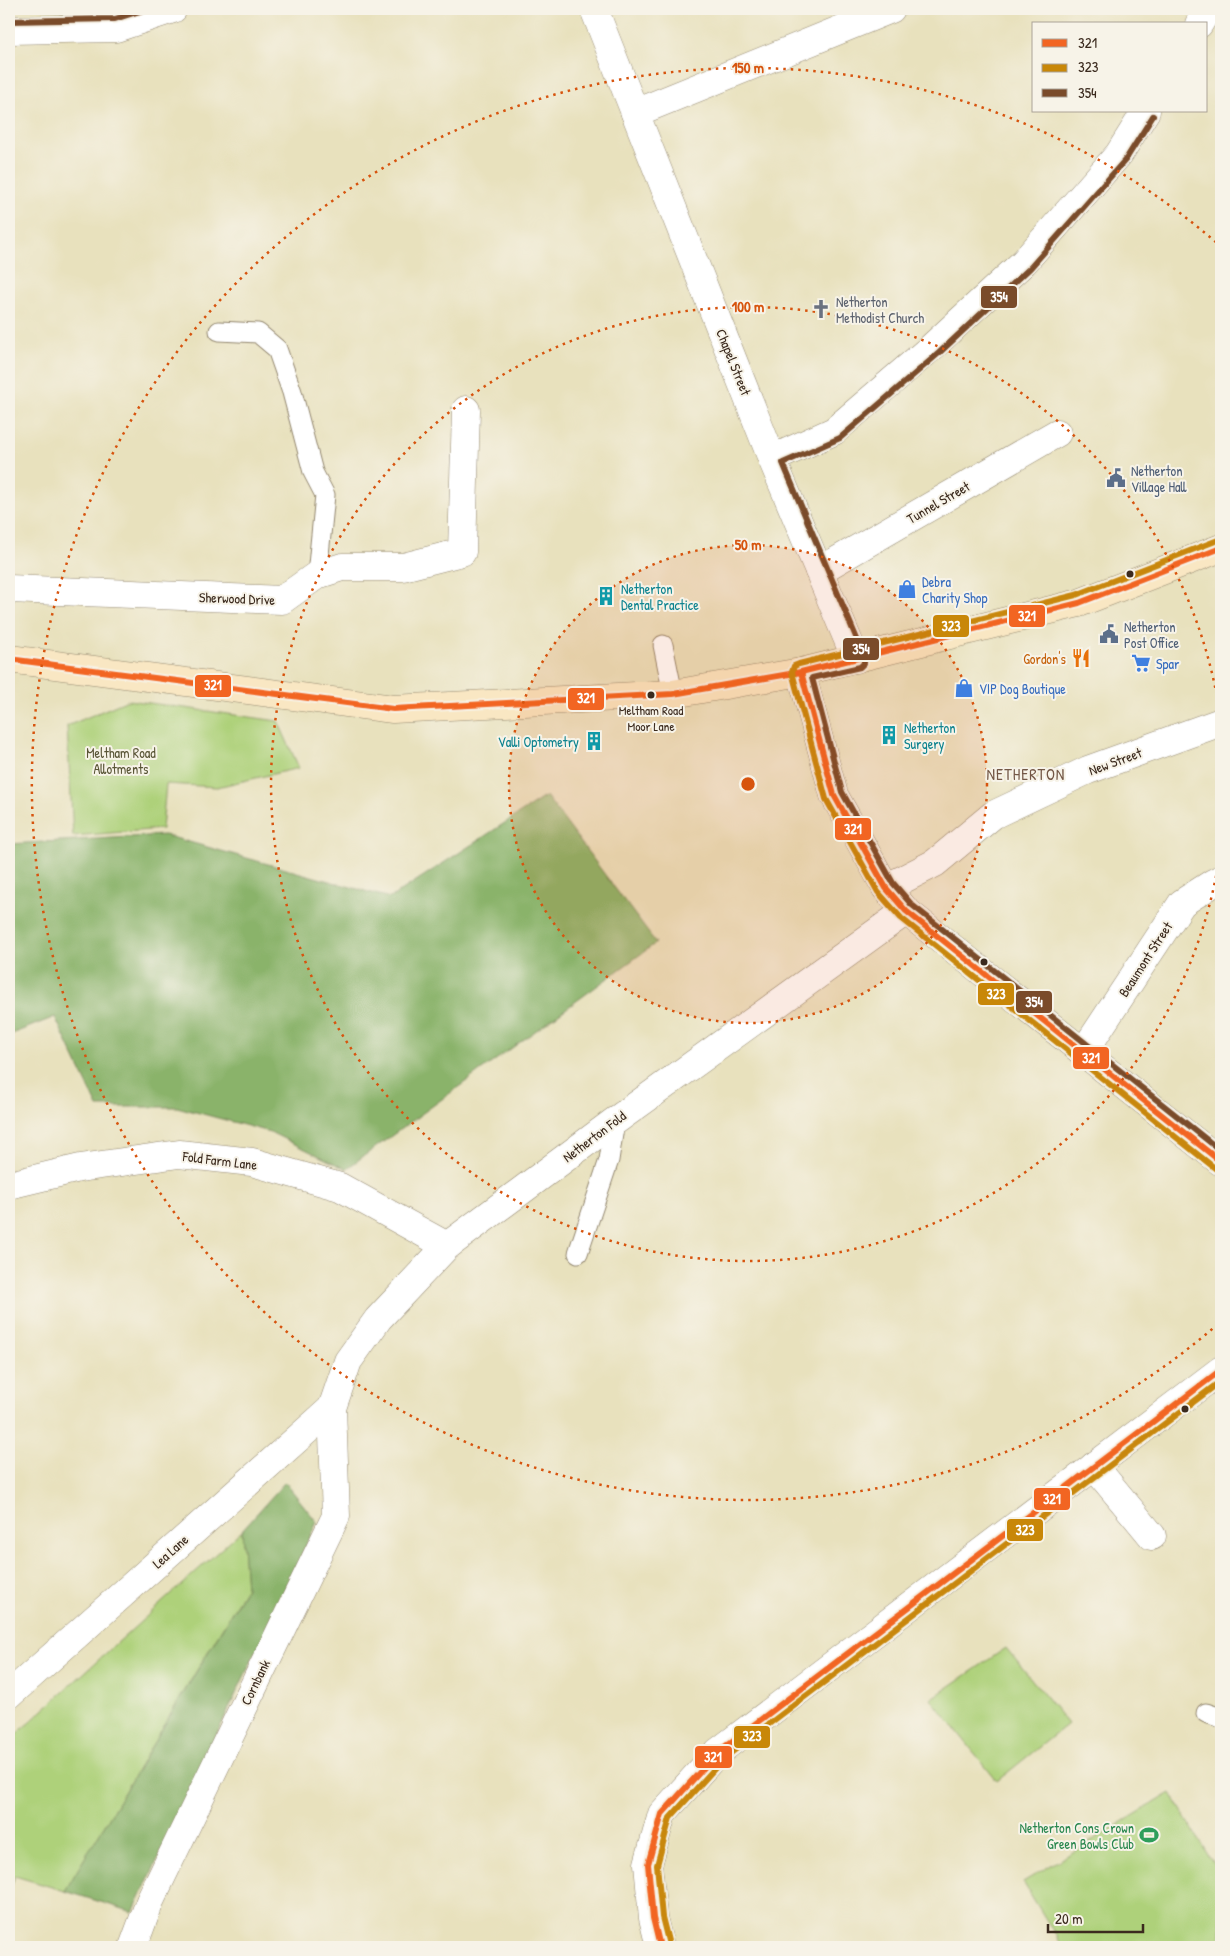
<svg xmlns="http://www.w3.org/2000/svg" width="1230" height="1956" viewBox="0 0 1230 1956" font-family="'Patrick Hand',sans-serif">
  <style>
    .green { fill: #aed17a; stroke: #747e4c }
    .forest { fill: #8ab36a; stroke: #626e44 }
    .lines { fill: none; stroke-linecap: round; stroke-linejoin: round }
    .service-casing { stroke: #92866e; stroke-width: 21 }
    .minor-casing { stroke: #92866e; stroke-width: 29 }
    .secondary-casing { stroke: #92866e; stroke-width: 29 }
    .service { stroke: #fff; stroke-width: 19 }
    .minor { stroke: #fff; stroke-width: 28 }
    .secondary { stroke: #f9e7c3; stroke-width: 28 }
    .bus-1-casing { stroke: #f7f3e8; stroke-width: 10 }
    .bus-2-casing { stroke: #f7f3e8; stroke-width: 10 }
    .bus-3-casing { stroke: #f7f3e8; stroke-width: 10 }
    .bus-1 { stroke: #f26522; stroke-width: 6 }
    .bus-2 { stroke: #c88708; stroke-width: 6 }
    .bus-3 { stroke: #7a4b2a; stroke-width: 6 }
    .ring { fill: none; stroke: #d7540e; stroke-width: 2.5; stroke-dasharray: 2.5 5 }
    .bus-dot { fill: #3b2a1e; stroke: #f7f3e8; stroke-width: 2 }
    .labels { text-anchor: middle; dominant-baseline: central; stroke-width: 4; stroke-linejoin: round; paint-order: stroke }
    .bus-label { font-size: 13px; fill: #3b2a1e; stroke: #f7f3e8 }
    .worship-label { font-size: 14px; fill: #5b616d; stroke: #f7f3e8; text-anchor: start }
    .street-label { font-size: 14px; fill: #3b2a1e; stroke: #f7f3e8 }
    .service-label { font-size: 14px; fill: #4e5e75; stroke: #f7f3e8; text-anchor: start }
    .shop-label { font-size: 14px; fill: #366cbe; stroke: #f7f3e8; text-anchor: start }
    .culture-label { font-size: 14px; fill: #0d838f; stroke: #f7f3e8; text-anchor: start }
    .food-label { font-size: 14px; fill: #c56008; stroke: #f7f3e8; text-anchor: end }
    .park-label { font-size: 14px; fill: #585435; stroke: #f7f3e8 }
    .leisure-label { font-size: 14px; fill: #27864d; stroke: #f7f3e8; text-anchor: end }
    .quarter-label { font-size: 16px; letter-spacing: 1px; fill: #735746; stroke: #f7f3e8 }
    .centre { fill: #d7540e; stroke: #f7f3e8; stroke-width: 2.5 }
    .ring-label { font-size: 15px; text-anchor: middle; font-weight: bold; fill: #d7540e; stroke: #f7f3e8; stroke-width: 4; stroke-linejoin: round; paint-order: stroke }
    .line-badge { stroke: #f7f3e8; stroke-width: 2 }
    .badge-label { font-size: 14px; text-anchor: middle; font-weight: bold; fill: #fff }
  </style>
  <rect width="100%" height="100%" fill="#f7f3e8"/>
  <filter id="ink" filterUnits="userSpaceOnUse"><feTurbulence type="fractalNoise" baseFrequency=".02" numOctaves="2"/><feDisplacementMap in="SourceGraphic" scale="10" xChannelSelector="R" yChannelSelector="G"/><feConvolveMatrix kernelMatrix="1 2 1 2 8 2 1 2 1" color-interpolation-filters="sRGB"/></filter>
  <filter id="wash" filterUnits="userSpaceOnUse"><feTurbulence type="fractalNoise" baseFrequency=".0096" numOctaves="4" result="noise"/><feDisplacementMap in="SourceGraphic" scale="20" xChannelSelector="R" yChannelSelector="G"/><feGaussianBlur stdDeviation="1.12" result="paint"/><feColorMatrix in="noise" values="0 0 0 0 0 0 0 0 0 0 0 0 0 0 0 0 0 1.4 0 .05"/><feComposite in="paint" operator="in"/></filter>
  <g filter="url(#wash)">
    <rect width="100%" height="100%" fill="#e8e1bd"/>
    <g class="green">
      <polygon points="128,700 278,721 299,768 217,787 166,784 162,829 73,836 67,726"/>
      <polygon points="242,1530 246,1588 65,1891 15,1876 9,1893 9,1741"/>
      <polygon points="1006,1648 1068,1724 997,1781 931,1699"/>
      <polygon points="1171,1793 1221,1877 1221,1947 1063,1947 1023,1882"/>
    </g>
    <g class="forest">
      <polygon points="546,796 656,943 346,1169 270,1132 177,1107 98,1107 55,1017 9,1035 9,844 164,835 390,898"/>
      <polygon points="285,1482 317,1522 133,1912 65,1891 246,1589 242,1530"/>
    </g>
  </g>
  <g filter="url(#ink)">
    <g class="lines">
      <g class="service-casing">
        <g id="service">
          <polyline points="219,331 258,333 277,349 292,392 313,472 325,495 317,575"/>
          <polyline points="663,645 673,694"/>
          <polyline points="578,1253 609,1160 615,1121"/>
          <polyline points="1206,1713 1221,1718"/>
        </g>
      </g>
      <g class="minor-casing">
        <g id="minor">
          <polyline points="594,9 772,459 856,659"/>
          <polyline points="1199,24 1208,9"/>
          <polyline points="9,30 116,28 173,9"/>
          <polyline points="635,113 891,9"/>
          <polyline points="772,459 834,431 933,346 1024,262 1119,154 1146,111"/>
          <polyline points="819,571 1057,433"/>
          <polyline points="9,589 282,600 317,575 342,567 403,567 462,552 466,410"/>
          <polyline points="801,672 834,795 886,888 906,911 1221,1162"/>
          <polyline points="886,888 935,863 993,815 1088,770 1221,722"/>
          <polyline points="1083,1053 1182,903 1213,883 1221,879"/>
          <polyline points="9,1185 80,1168 179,1154 252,1162 340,1187 447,1246"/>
          <polyline points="1094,1466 1152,1536"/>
          <polyline points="9,1695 332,1408"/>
          <polyline points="133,1947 150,1901 336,1516 332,1408 348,1361 378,1319 447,1246 615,1121 906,911"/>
          <polyline points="660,1947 653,1918 648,1864 662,1814 718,1752 1221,1370"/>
        </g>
      </g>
      <g class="secondary-casing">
        <polyline id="secondary" points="9,659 393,709 673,694 801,672 1079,603 1221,548"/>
      </g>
      <use href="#service" class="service"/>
      <use href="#minor" class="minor"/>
      <use href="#secondary" class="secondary"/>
      <g class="bus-1-casing">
        <g id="bus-1">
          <polyline points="9,659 393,709 673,694 801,672 1079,603 1221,548"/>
          <polyline points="801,672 834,795 886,888 906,911 1221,1162"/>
          <polyline points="660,1947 653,1918 648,1864 662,1814 718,1752 1221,1370"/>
        </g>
      </g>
      <g class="bus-2-casing">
        <g id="bus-2">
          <polyline points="1216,1169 901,918 878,892 826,799 792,672 794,666 799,664 1076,595 1218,540"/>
          <polyline points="669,1945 662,1917 657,1865 670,1818 724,1758 1221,1381"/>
        </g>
      </g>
      <g class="bus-3-casing">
        <g id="bus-3">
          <polyline points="9,21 115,19 146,9"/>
          <polyline points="1153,116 1126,159 1030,268 939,353 840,438 783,463 864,656 864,663 860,667 812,678 842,792 893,883 912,905 1221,1151"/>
        </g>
      </g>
      <use href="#bus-1" class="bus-1"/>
      <use href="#bus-2" class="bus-2"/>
      <use href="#bus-3" class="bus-3"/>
    </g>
  </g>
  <circle cx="748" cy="784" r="239" fill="#d7540e" fill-opacity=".12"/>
  <g class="ring">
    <circle cx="748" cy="784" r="239"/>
    <path d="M1221 846A477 477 0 1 1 1221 722"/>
    <path d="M1218 1324A716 716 0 1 1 1218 244"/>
  </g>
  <defs>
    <g id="church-bare" transform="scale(1.5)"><path d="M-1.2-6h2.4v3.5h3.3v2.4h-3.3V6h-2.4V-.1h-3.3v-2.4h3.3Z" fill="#6b7280" stroke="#f7f3e8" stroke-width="2.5" paint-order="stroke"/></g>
    <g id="civic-bare" transform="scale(1.5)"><path d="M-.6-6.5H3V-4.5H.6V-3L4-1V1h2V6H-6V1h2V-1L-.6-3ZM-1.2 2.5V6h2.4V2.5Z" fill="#5c6f8a" stroke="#f7f3e8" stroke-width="2.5" paint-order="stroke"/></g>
    <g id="shop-bare" transform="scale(1.5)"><path d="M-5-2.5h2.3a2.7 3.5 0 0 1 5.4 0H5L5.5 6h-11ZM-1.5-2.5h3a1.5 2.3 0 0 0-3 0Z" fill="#3f7fe0" stroke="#f7f3e8" stroke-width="2.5" paint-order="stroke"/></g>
    <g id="building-bare" transform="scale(1.5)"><path d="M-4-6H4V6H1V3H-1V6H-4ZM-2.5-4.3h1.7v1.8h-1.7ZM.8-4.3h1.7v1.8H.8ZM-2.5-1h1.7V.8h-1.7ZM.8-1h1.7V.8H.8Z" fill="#0f9aa8" stroke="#f7f3e8" stroke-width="2.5" paint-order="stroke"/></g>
    <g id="restaurant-bare" transform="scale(1.5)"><path d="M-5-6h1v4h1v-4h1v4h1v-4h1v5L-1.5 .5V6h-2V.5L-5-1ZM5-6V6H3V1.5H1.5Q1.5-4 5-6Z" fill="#e8710a" stroke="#f7f3e8" stroke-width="2.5" paint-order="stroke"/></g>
    <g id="supermarket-bare" transform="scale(1.5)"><path d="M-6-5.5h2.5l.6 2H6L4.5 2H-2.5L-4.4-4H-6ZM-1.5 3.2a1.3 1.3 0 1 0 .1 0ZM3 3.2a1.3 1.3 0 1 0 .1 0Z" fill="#3f7fe0" stroke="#f7f3e8" stroke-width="2.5" paint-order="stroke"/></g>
    <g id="stadium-bare" transform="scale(1.5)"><path d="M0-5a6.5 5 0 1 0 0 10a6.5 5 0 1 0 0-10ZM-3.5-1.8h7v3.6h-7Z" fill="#2e9e5b" stroke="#f7f3e8" stroke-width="2.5" paint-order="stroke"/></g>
  </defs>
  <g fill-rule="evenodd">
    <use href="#church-bare" x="821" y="309"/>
    <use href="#civic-bare" x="1116" y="478"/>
    <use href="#shop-bare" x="907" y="589"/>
    <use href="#building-bare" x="606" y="596"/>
    <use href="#civic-bare" x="1109" y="634"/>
    <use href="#restaurant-bare" x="1081" y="658"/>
    <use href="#supermarket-bare" x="1141" y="663"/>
    <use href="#shop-bare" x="964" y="688"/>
    <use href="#building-bare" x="889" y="735"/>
    <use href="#building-bare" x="594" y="741"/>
    <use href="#stadium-bare" x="1149" y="1835"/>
  </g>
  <g class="bus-dot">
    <circle cx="1130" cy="574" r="4.5"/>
    <circle cx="651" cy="695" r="4.5"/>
    <circle cx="984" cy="962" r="4.5"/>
    <circle cx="1185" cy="1409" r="4.5"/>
  </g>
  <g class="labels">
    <g class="bus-label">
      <text x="651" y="710">Meltham Road<tspan x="651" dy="16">Moor Lane</tspan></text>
    </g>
    <g class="worship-label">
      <text x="836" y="301">Netherton<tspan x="836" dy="16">Methodist Church</tspan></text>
    </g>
    <g class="street-label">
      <text transform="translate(734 362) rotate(68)">Chapel Street</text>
      <text transform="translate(938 502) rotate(-30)">Tunnel Street</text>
      <text transform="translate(237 598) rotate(2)">Sherwood Drive</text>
      <text transform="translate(1115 761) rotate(-20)">New Street</text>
      <text transform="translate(1145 959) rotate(-57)">Beaumont Street</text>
      <text transform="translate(594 1136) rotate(-37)">Netherton Fold</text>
      <text transform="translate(220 1160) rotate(7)">Fold Farm Lane</text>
      <text transform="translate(170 1551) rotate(-42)">Lea Lane</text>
      <text transform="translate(255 1682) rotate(-64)">Cornbank</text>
    </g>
    <g class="service-label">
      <text x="1131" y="470">Netherton<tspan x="1131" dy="16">Village Hall</tspan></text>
      <text x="1124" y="626">Netherton<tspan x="1124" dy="16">Post Office</tspan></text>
    </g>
    <g class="shop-label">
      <text x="922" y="581">Debra<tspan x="922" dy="16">Charity Shop</tspan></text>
      <text x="1156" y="663">Spar</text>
      <text x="979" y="688">VIP Dog Boutique</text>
    </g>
    <g class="culture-label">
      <text x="621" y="588">Netherton<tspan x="621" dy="16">Dental Practice</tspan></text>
      <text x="904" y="727">Netherton<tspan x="904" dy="16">Surgery</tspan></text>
      <text x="579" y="741" text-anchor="end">Valli Optometry</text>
    </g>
    <g class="food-label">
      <text x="1066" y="658">Gordon's</text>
    </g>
    <g class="park-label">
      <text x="121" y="752">Meltham Road<tspan x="121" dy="16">Allotments</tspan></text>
    </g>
    <g class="leisure-label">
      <text x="1134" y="1827">Netherton Cons Crown<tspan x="1134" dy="16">Green Bowls Club</tspan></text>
    </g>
    <g class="quarter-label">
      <text x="1026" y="774">NETHERTON</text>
    </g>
  </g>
  <circle cx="748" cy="784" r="8" class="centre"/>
  <g class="ring-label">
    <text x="748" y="73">150 m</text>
    <text x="748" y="312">100 m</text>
    <text x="748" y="550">50 m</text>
  </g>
  <g class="line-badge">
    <rect x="980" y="285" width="38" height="24" rx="5" fill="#7a4b2a"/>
    <rect x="1008" y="604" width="38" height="24" rx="5" fill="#f26522"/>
    <rect x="932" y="614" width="38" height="24" rx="5" fill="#c88708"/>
    <rect x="842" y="637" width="38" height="24" rx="5" fill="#7a4b2a"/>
    <rect x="194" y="674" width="38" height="24" rx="5" fill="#f26522"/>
    <rect x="567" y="687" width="38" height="24" rx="5" fill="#f26522"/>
    <rect x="834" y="817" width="38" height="24" rx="5" fill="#f26522"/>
    <rect x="977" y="982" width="38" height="24" rx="5" fill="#c88708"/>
    <rect x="1015" y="990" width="38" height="24" rx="5" fill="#7a4b2a"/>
    <rect x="1072" y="1046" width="38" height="24" rx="5" fill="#f26522"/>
    <rect x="1033" y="1487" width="38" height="24" rx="5" fill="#f26522"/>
    <rect x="1006" y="1518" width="38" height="24" rx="5" fill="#c88708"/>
    <rect x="733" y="1725" width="38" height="24" rx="5" fill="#c88708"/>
    <rect x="694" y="1745" width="39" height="24" rx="5" fill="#f26522"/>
  </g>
  <g class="badge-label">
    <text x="999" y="302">354</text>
    <text x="1027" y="621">321</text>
    <text x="951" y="631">323</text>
    <text x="861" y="654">354</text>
    <text x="213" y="690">321</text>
    <text x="586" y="703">321</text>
    <text x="853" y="834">321</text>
    <text x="996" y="999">323</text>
    <text x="1034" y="1007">354</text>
    <text x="1091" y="1063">321</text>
    <text x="1052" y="1504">321</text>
    <text x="1025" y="1535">323</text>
    <text x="752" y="1741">323</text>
    <text x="713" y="1762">321</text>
  </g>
  <rect width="1230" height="1956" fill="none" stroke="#f7f3e8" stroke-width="30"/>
  <rect x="1032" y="22" width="175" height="90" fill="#f7f3e8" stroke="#aca397"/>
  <rect x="1042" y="39" width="25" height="8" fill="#f26522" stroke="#aca397"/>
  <text x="1078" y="48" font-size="15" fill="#3b2a1e">321</text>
  <rect x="1042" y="64" width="25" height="8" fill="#c88708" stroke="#aca397"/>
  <text x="1078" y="72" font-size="15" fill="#3b2a1e">323</text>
  <rect x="1042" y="89" width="25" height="8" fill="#7a4b2a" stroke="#aca397"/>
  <text x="1078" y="98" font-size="15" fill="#3b2a1e">354</text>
  <path d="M1048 1924v8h95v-8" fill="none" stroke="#3b2a1e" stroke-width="2.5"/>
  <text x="1055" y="1924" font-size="15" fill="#3b2a1e" stroke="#f7f3e8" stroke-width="4" paint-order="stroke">20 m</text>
</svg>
